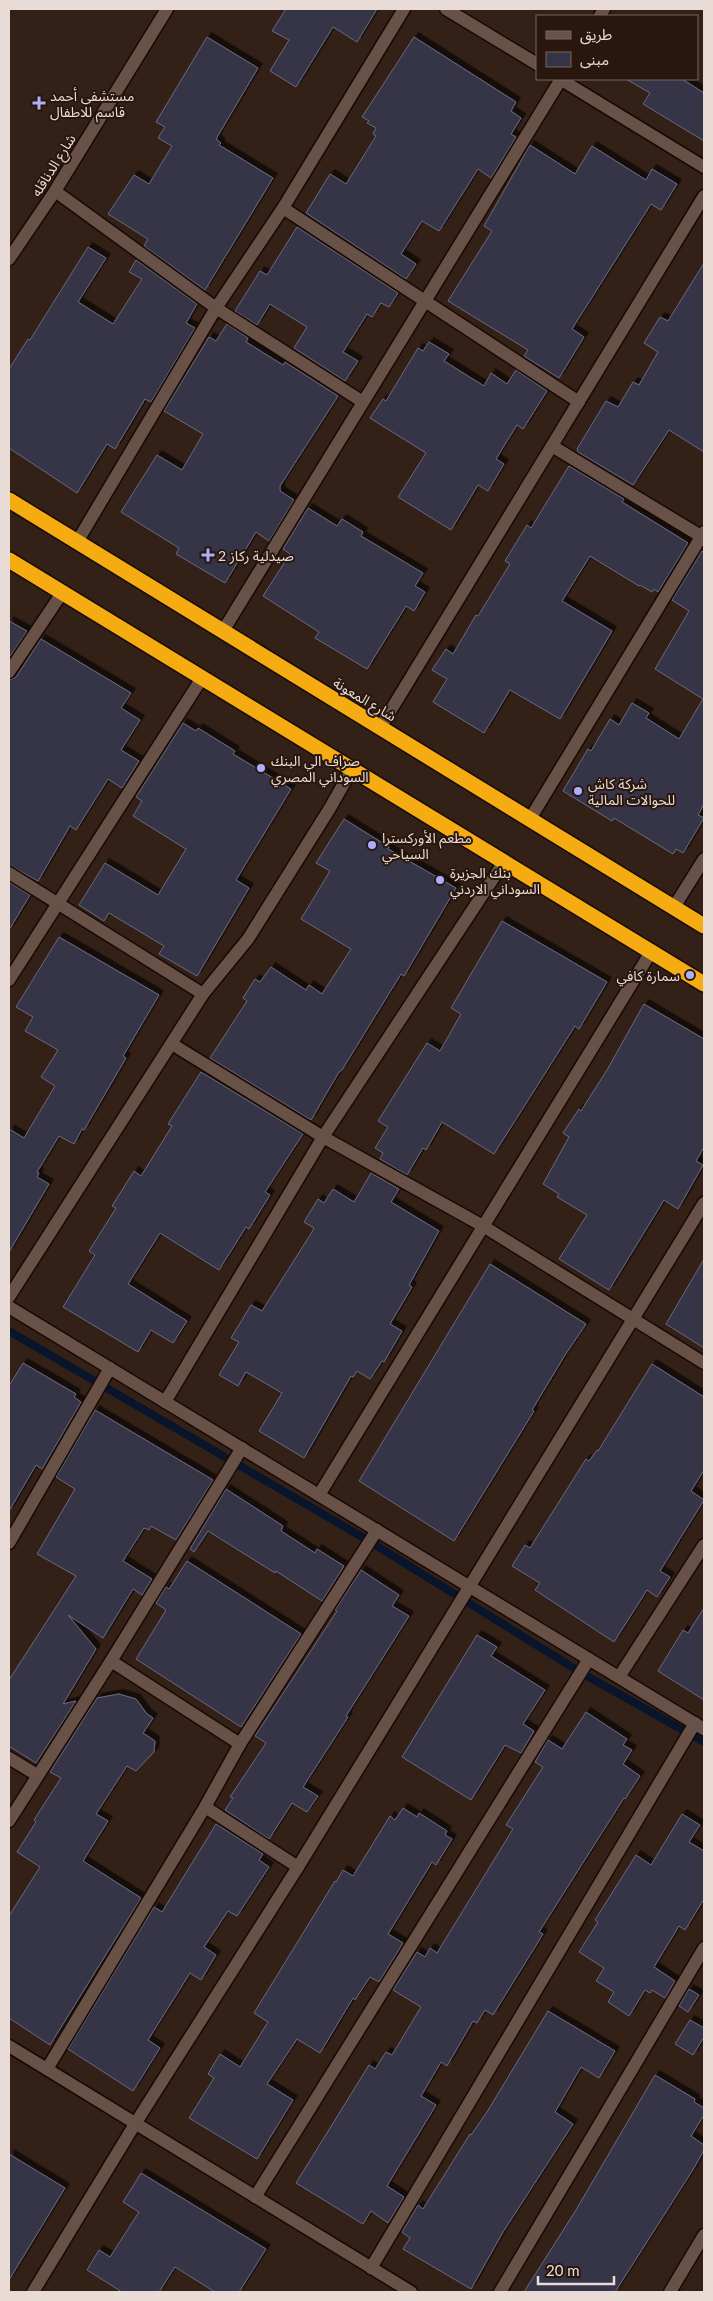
<svg xmlns="http://www.w3.org/2000/svg" width="713" height="2301" viewBox="0 0 713 2301" font-family="Lato,'Noto Sans Arabic',sans-serif">
  <style>
    .lines { fill: none; stroke-linecap: round; stroke-linejoin: round }
    .stream { stroke: #09152b; stroke-width: 8 }
    .building { fill: #353447; stroke: #6b697f; filter: url(#shadow) }
    .minor-casing { stroke: #1a0903; stroke-width: 15 }
    .highway-casing { stroke: #1a0903; stroke-width: 18 }
    .minor { stroke: #685247; stroke-width: 12 }
    .highway { stroke: #f4ac12; stroke-width: 15 }
    .poi-dot { fill: #adaffb; stroke: #29170e; stroke-width: 2 }
    .labels { text-anchor: middle; dominant-baseline: central; stroke-width: 4; stroke-linejoin: round; paint-order: stroke }
    .poi-label { font-size: 14px; fill: #e9dcd6; stroke: #29170e; text-anchor: start }
    .street-label { font-size: 14px; fill: #e9dcd6; stroke: #29170e }
  </style>
  <defs>
    <filter id="shadow"><feDropShadow dx="4.5" dy="-4.5" stdDeviation="0" flood-color="#0009"/></filter>
  </defs>
  <rect width="100%" height="100%" fill="#332017"/>
  <g class="lines">
    <polyline class="stream" points="9,1331 369,1541 580,1672 704,1742"/>
  </g>
  <g class="building">
    <polygon points="286,9 377,9 357,42 333,27 296,87 270,71 289,40 272,31"/>
    <polygon points="207,37 258,68 216,139 221,143 219,145 273,178 205,290 144,246 148,239 108,214 134,175 149,184 172,146 158,138 165,127 156,122"/>
    <polygon points="414,37 516,102 511,111 521,118 511,134 516,137 491,178 478,169 439,231 422,221 401,254 416,264 406,279 306,213 330,174 346,184 376,136 373,134 376,128 367,123 369,121 362,117"/>
    <polygon points="626,79 682,79 704,93 704,141 643,104 650,93"/>
    <polygon points="530,145 575,174 592,146 646,180 652,169 677,184 661,210 651,204 572,329 584,337 559,378 524,356 528,350 448,301 492,231 484,226"/>
    <polygon points="297,227 398,293 389,307 381,303 372,317 367,314 343,352 358,361 345,381 294,348 307,327 270,304 257,325 235,311 260,271 267,275"/>
    <polygon points="88,247 106,258 78,302 113,324 142,279 129,272 136,260 197,304 186,323 195,328 151,402 145,399 115,449 107,444 77,493 9,448 9,369 28,339 30,340"/>
    <polygon points="704,263 704,452 669,430 633,485 578,452 577,449 606,401 618,407 633,382 639,385 658,352 644,343 660,317 668,321"/>
    <polygon points="227,324 248,338 246,342 283,365 285,362 338,396 280,486 280,491 294,500 269,541 256,532 225,583 176,554 179,548 121,512 157,455 182,470 203,434 164,411 209,337 216,341"/>
    <polygon points="429,342 449,354 444,361 484,386 491,373 507,384 516,370 547,391 523,429 517,425 496,459 504,464 488,491 478,485 451,530 398,497 426,453 370,418 383,399 386,401 418,348 423,351"/>
    <polygon points="569,466 624,499 622,502 688,543 658,592 654,589 652,592 640,585 639,586 590,556 562,601 612,631 560,719 510,690 484,733 433,702 447,679 432,670 446,649 453,654 476,615 478,616 510,564 505,561 527,525 531,528"/>
    <polygon points="308,508 337,526 342,519 363,532 361,536 423,573 415,586 425,592 414,611 406,606 367,669 315,638 319,632 263,596 290,554 283,549"/>
    <polygon points="702,551 704,553 704,804 698,815 704,818 683,853 676,849 673,854 614,818 612,821 563,791 588,749 591,751 610,719 619,725 632,703 649,713 646,718 679,739 703,699 655,669 689,611 672,600"/>
    <polygon points="9,621 27,631 9,658"/>
    <polygon points="41,639 131,693 121,708 140,720 121,750 139,761 122,788 108,779 76,830 70,826 38,881 9,865 9,680 16,677"/>
    <polygon points="183,723 196,731 198,728 235,751 233,754 291,789 236,880 249,888 197,976 159,954 164,946 109,913 104,921 79,905 105,863 158,895 186,849 133,816 142,801 136,797"/>
    <polygon points="344,819 389,847 388,849 456,888 404,976 401,974 342,1070 339,1072 311,1120 210,1058 247,1001 243,998 255,979 260,982 271,967 306,990 309,985 322,994 351,949 301,919 330,871 316,863"/>
    <polygon points="9,882 30,895 9,930"/>
    <polygon points="502,921 607,982 579,1029 575,1026 494,1154 442,1122 426,1150 423,1148 407,1175 380,1159 383,1153 375,1148 388,1127 378,1121 427,1043 440,1051 461,1014 451,1008"/>
    <polygon points="59,937 159,995 123,1056 126,1058 84,1130 82,1129 74,1144 59,1136 37,1172 39,1173 37,1177 49,1184 9,1252 9,1129 24,1138 55,1086 41,1077 58,1050 25,1031 33,1017 16,1007"/>
    <polygon points="644,1004 704,1039 704,1147 696,1161 703,1165 678,1209 664,1200 609,1290 559,1259 587,1215 557,1197 559,1194 543,1184 569,1137 563,1133 579,1109 581,1111 607,1070"/>
    <polygon points="201,1072 303,1134 265,1192 270,1195 249,1229 246,1227 219,1270 160,1233 128,1284 187,1321 173,1343 151,1330 138,1352 63,1307 95,1255 89,1251 116,1208 112,1206 134,1171 141,1176 172,1126 168,1124"/>
    <polygon points="371,1173 399,1189 391,1202 439,1231 409,1285 412,1287 390,1324 402,1331 384,1362 382,1361 370,1379 357,1371 353,1377 351,1376 304,1458 259,1431 282,1393 246,1372 238,1386 219,1375 239,1342 231,1338 251,1305 262,1311 312,1232 314,1228 304,1222 318,1199 324,1203 333,1189 354,1202"/>
    <polygon points="704,1259 704,1348 666,1324"/>
    <polygon points="490,1264 586,1324 565,1355 532,1410 534,1411 454,1541 359,1481"/>
    <polygon points="23,1363 76,1394 74,1397 81,1402 42,1469 36,1465 9,1511 9,1386"/>
    <polygon points="652,1364 704,1397 704,1470 691,1491 704,1500 660,1571 670,1577 657,1597 647,1590 614,1642 535,1590 540,1583 512,1566 525,1545 530,1548 586,1459 589,1461 597,1450 598,1451"/>
    <polygon points="95,1410 213,1480 176,1540 151,1526 149,1530 144,1528 123,1561 152,1579 142,1595 133,1589 103,1638 68,1615 96,1649 63,1704 76,1701 36,1763 9,1746 9,1680 76,1576 37,1554 75,1489 56,1477"/>
    <polygon points="226,1489 283,1526 281,1531 315,1553 317,1549 344,1566 322,1601 276,1571 275,1573 208,1531 194,1552 190,1549"/>
    <polygon points="187,1561 301,1634 241,1727 136,1659 166,1610 156,1603 166,1587 169,1589"/>
    <polygon points="361,1570 399,1595 392,1606 409,1616 346,1716 348,1717 303,1787 318,1796 307,1812 292,1803 269,1839 225,1810 233,1798 230,1797 266,1743 255,1736 337,1611 335,1610"/>
    <polygon points="704,1608 704,1700 658,1671 683,1630 688,1633"/>
    <polygon points="477,1635 497,1647 491,1656 545,1690 523,1724 534,1731 521,1753 505,1745 471,1800 402,1757"/>
    <polygon points="119,1694 136,1699 147,1714 153,1718 143,1733 155,1741 154,1752 136,1771 127,1766 96,1814 108,1821 83,1861 141,1898 50,2045 9,2018 9,1916 40,1867 17,1852 36,1822 34,1820 61,1778 50,1772 97,1698"/>
    <polygon points="586,1712 627,1739 623,1745 632,1750 623,1764 640,1776 625,1799 624,1798 539,1932 543,1934 493,2015 485,2010 477,2023 473,2021 447,2066 441,2062 421,2096 436,2105 387,2186 404,2197 388,2223 371,2211 363,2224 296,2183 369,2065 375,2069 386,2052 392,2055 421,2007 393,1990 417,1952 425,1957 430,1948 437,1953 513,1829 506,1825 543,1767 535,1762 548,1740 562,1749"/>
    <polygon points="403,1808 417,1817 419,1813 447,1831 445,1835 452,1839 436,1865 432,1862 388,1934 403,1943 379,1982 370,1977 355,2000 353,1998 320,2053 297,2039 267,2084 293,2100 257,2159 189,2118 214,2078 208,2074 220,2054 240,2067 268,2022 254,2013 335,1881 336,1882 343,1870 353,1876 390,1816 395,1820"/>
    <polygon points="682,1814 700,1825 689,1842 704,1851 704,1899 685,1930 679,1926 654,1967 675,1981 665,1998 652,1990 650,1993 645,1990 629,2016 608,2002 614,1992 596,1981 604,1968 579,1952 598,1922 595,1920 636,1855 651,1865"/>
    <polygon points="216,1824 263,1854 259,1860 269,1867 237,1916 228,1911 204,1947 216,1955 201,1980 190,1973 148,2040 160,2048 133,2091 68,2049 154,1907 162,1912"/>
    <polygon points="689,1989 699,1995 688,2012 679,2006"/>
    <polygon points="548,2011 615,2051 599,2078 581,2067 555,2112 573,2124 503,2232 471,2289 403,2249 410,2238 402,2232 418,2205 423,2209 470,2134 471,2135 487,2112"/>
    <polygon points="690,2020 704,2028 704,2037 693,2055 675,2044"/>
    <polygon points="655,2075 695,2099 694,2102 704,2108 704,2115 691,2136 704,2145 704,2150 694,2168 615,2292 524,2292 576,2210"/>
    <polygon points="9,2154 65,2188 9,2280"/>
    <polygon points="141,2173 266,2249 239,2292 215,2292 175,2267 159,2292 122,2292 87,2270 99,2250 110,2257 139,2212 123,2202"/>
  </g>
  <g class="lines">
    <g class="minor-casing">
      <g id="minor">
        <polyline points="446,9 537,64"/>
        <polyline points="600,16 604,9"/>
        <polyline points="560,79 704,167"/>
        <polyline points="55,191 216,308 363,402"/>
        <polyline points="283,208 579,402"/>
        <polyline points="9,259 55,191 167,9"/>
        <polyline points="552,446 704,538"/>
        <polyline points="77,542 216,308 283,208 404,9"/>
        <polyline points="223,631 561,79"/>
        <polyline points="9,672 62,593"/>
        <polyline points="380,728 704,196"/>
        <polyline points="530,819 704,532"/>
        <polyline points="9,873 203,994"/>
        <polyline points="674,907 704,859"/>
        <polyline points="9,980 202,678"/>
        <polyline points="172,1044 323,1137 483,1226 704,1363"/>
        <polyline points="9,1297 203,994 248,939 330,808 352,769"/>
        <polyline points="9,1307 704,1729"/>
        <polyline points="165,1402 323,1137 504,862"/>
        <polyline points="319,1495 651,952"/>
        <polyline points="9,1543 110,1368"/>
        <polyline points="111,1661 240,1744"/>
        <polyline points="619,1677 704,1545"/>
        <polyline points="9,1758 37,1775"/>
        <polyline points="205,1807 298,1867"/>
        <polyline points="9,1821 111,1661 242,1448"/>
        <polyline points="9,2046 411,2292"/>
        <polyline points="47,2069 205,1807 240,1744 377,1530"/>
        <polyline points="255,2197 589,1659"/>
        <polyline points="371,2268 695,1723"/>
        <polyline points="33,2292 135,2124 298,1867 704,1203"/>
        <polyline points="500,2292 704,1948"/>
        <polyline points="670,2292 704,2235"/>
      </g>
    </g>
    <g class="highway-casing">
      <g id="highway">
        <polyline points="9,500 704,926"/>
        <polyline points="9,560 704,984"/>
      </g>
    </g>
    <use href="#minor" class="minor"/>
    <use href="#highway" class="highway"/>
  </g>
  <g class="poi-dot">
    <path d="M36.5 95.5h5v5h5v5h-5v5h-5v-5h-5v-5h5z"/>
    <path d="M205.5 547.5h5v5h5v5h-5v5h-5v-5h-5v-5h5z"/>
    <circle cx="261" cy="768" r="5"/>
    <circle cx="578" cy="791" r="5"/>
    <circle cx="372" cy="845" r="5"/>
    <circle cx="440" cy="880" r="5"/>
    <circle cx="690" cy="975" r="5"/>
  </g>
  <g class="labels">
    <g class="poi-label">
      <text x="50" y="95">مستشفى أحمد<tspan x="50" dy="16">قاسم للاطفال</tspan></text>
      <text x="218" y="555">صيدلية ركاز 2</text>
      <text x="271" y="760">صراف الي البنك<tspan x="271" dy="16">السوداني المصري</tspan></text>
      <text x="588" y="783">شركة كاش<tspan x="588" dy="16">للحوالات المالية</tspan></text>
      <text x="382" y="837">مطعم الأوركسترا<tspan x="382" dy="16">السياحي</tspan></text>
      <text x="450" y="872">بنك الجزيرة<tspan x="450" dy="16">السوداني الاردني</tspan></text>
      <text x="680" y="975" text-anchor="end">سمارة كافي</text>
    </g>
    <g class="street-label">
      <text transform="translate(53 165) rotate(-58)">شارع الدناقله</text>
      <text transform="translate(365 699) rotate(31)">شارع المعونة</text>
    </g>
  </g>
  <rect width="713" height="2301" fill="none" stroke="#e9dcd6" stroke-width="20"/>
  <rect x="536" y="15" width="162" height="65" fill="#29170e" stroke="#76665e"/>
  <rect x="546" y="31" width="25" height="8" fill="#685247" stroke="#76665e"/>
  <text x="580" y="40" font-size="15" fill="#e9dcd6">طريق</text>
  <rect x="546" y="52" width="25" height="15" fill="#353447" stroke="#76665e"/>
  <text x="580" y="65" font-size="15" fill="#e9dcd6">مبنى</text>
  <path d="M538 2276v8h76v-8" fill="none" stroke="#e9dcd6" stroke-width="2.5"/>
  <text x="546" y="2276" font-size="15" fill="#e9dcd6" stroke="#29170e" stroke-width="4" paint-order="stroke">20 m</text>
</svg>
